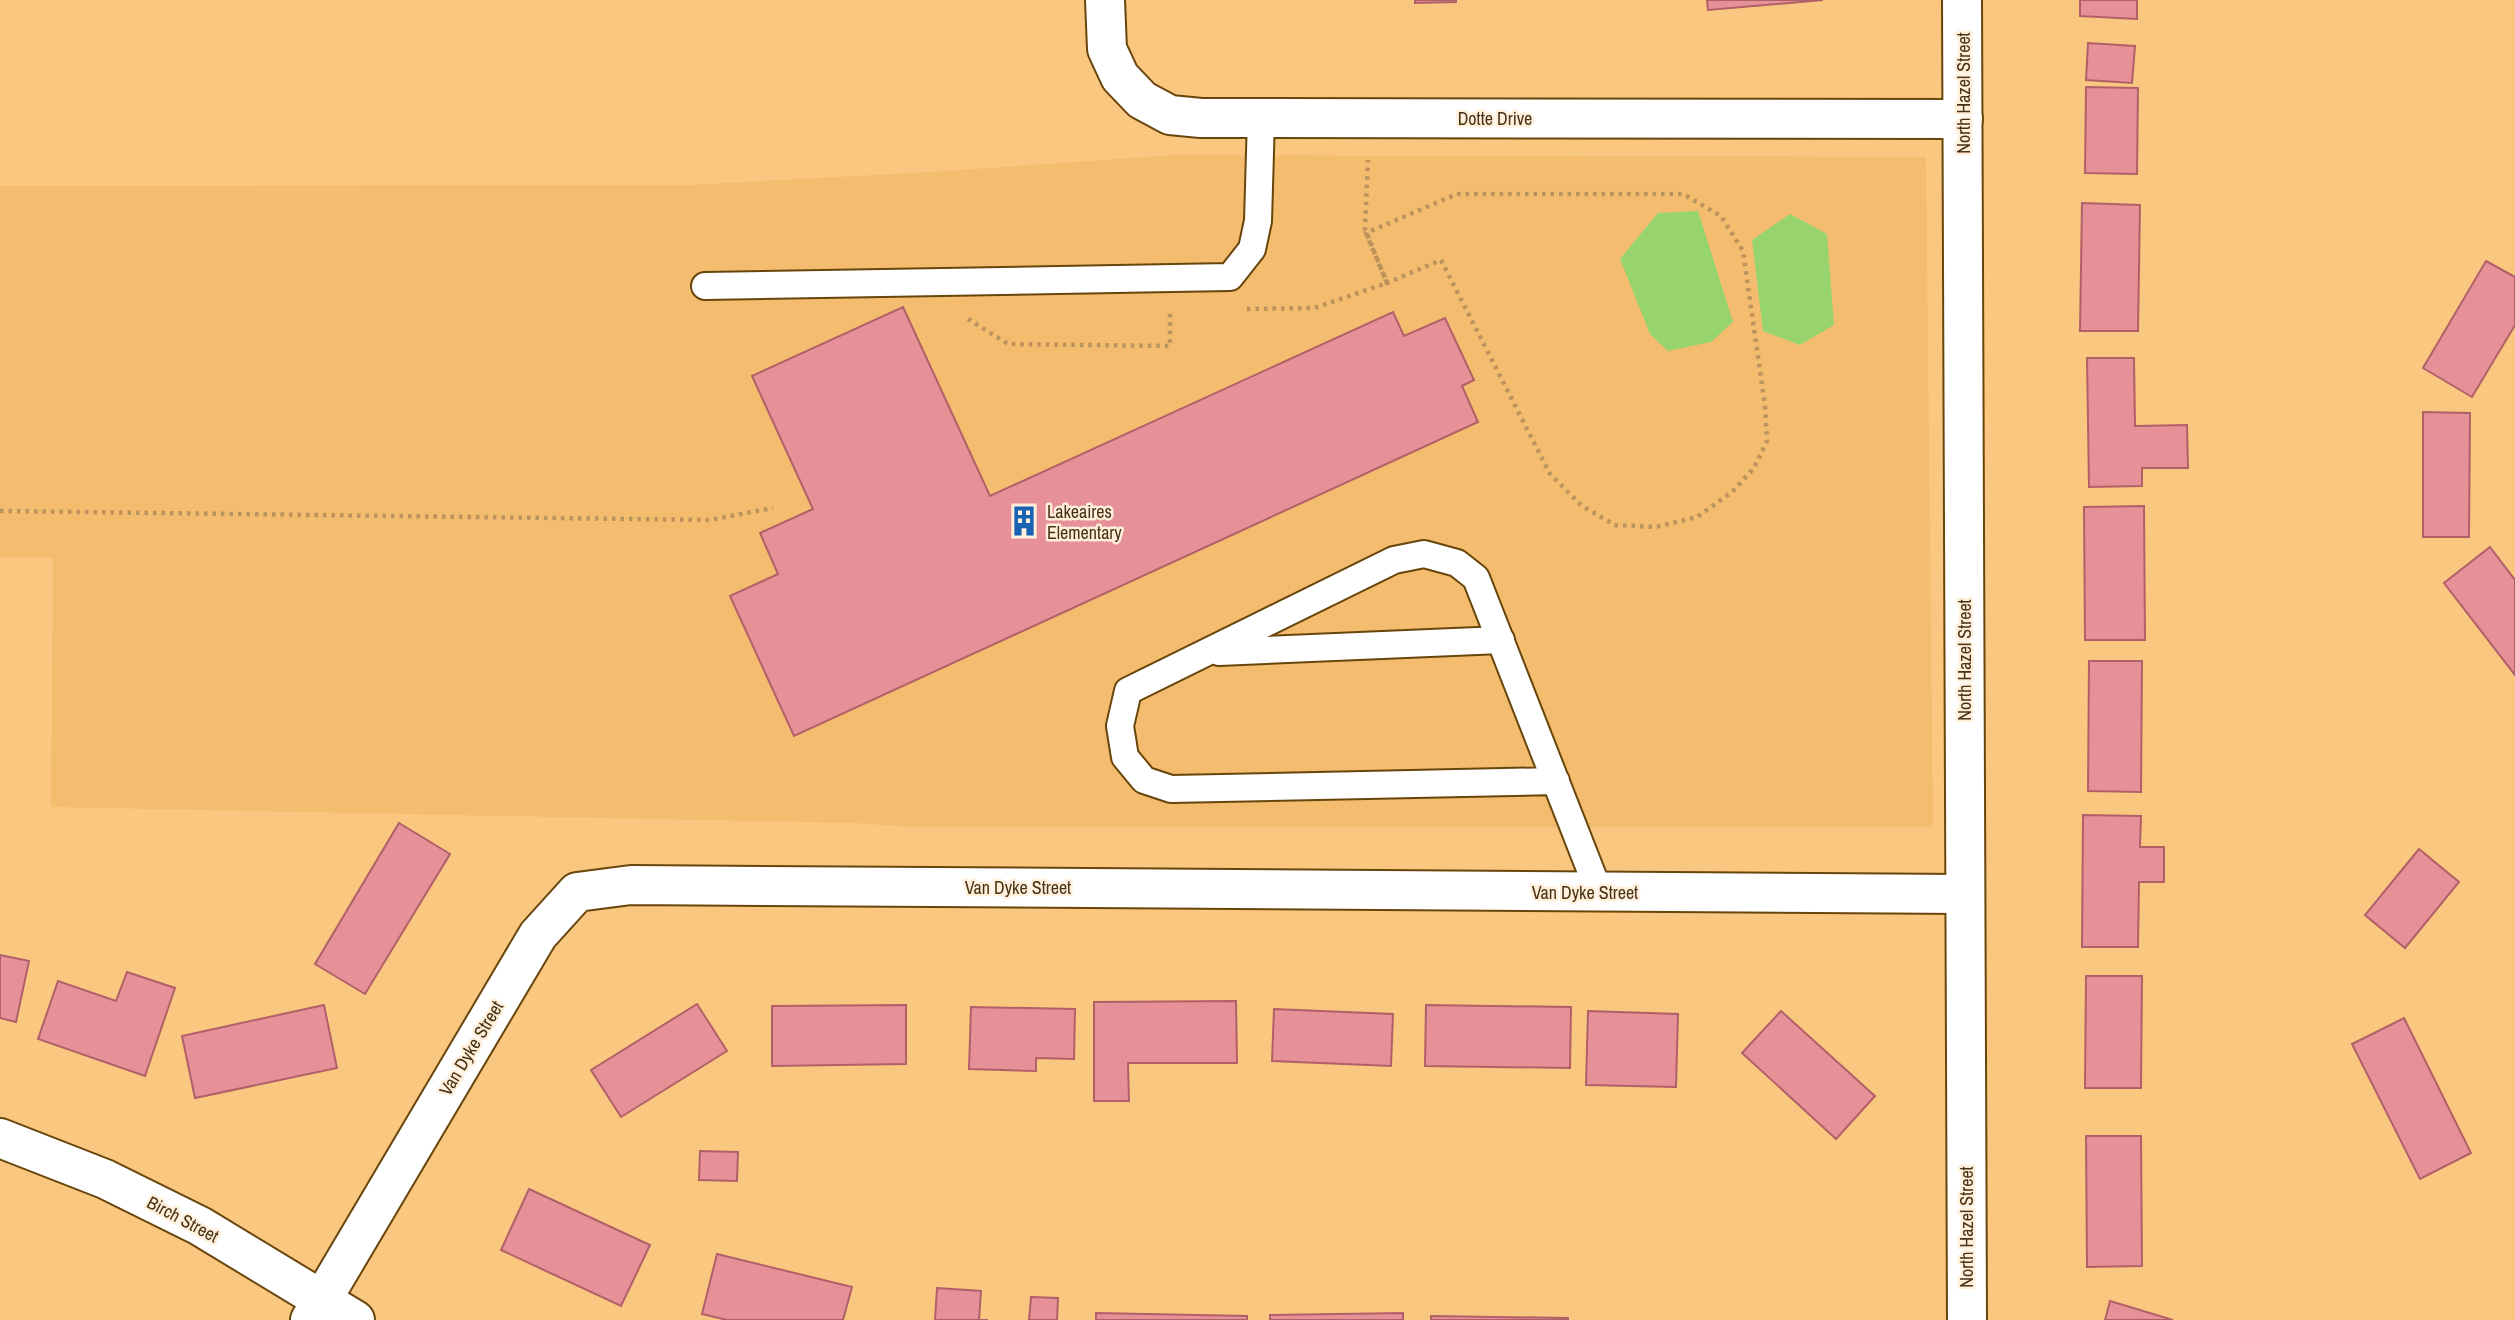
<svg xmlns="http://www.w3.org/2000/svg" width="2515" height="1320" viewBox="0 0 2515 1320" font-family="'Archivo Narrow',sans-serif">
  <style>
    .built { fill: #f4bc6f }
    .green { fill: #97d46d }
    .building { fill: #e69098; stroke: #b16068; stroke-width: 2 }
    .lines { fill: none; stroke-linecap: round; stroke-linejoin: round }
    .service-casing { stroke: #68450b; stroke-width: 30 }
    .minor-casing { stroke: #68450b; stroke-width: 42 }
    .path { stroke: #bb935b; stroke-width: 4.5; stroke-dasharray: 3.5 5; stroke-linecap: butt }
    .service { stroke: #fff; stroke-width: 26 }
    .minor { stroke: #fff; stroke-width: 38 }
    .labels { text-anchor: middle; dominant-baseline: central; stroke-width: 5; stroke-linejoin: round; paint-order: stroke }
    .street-label { font-size: 18px; fill: #473215; stroke: #ffefdb }
    .poi-label { font-size: 18px; fill: #473215; stroke: #ffefdb; text-anchor: start }
  </style>
  <rect width="100%" height="100%" fill="#fac781"/>
  <polygon class="built" points="1175,155 1926,157 1933,827 911,827 854,823 51,807 53,558 0,557 0,186 690,185 931,172"/>
  <g class="green">
    <polygon points="1698,211 1733,322 1711,342 1668,351 1650,334 1620,259 1658,213"/>
    <polygon points="1790,214 1827,234 1834,325 1800,345 1763,331 1752,240"/>
  </g>
  <g class="building">
    <polygon points="1415,0 1456,0 1456,2 1415,3"/>
    <polygon points="1707,0 1823,0 1708,10"/>
    <polygon points="2080,0 2137,0 2137,19 2080,16"/>
    <polygon points="2088,43 2135,46 2132,83 2086,80"/>
    <polygon points="2086,87 2138,88 2137,174 2085,173"/>
    <polygon points="2082,203 2140,205 2138,331 2080,331"/>
    <polygon points="2486,261 2515,277 2515,325 2472,397 2423,368"/>
    <polygon points="903,307 990,496 1393,312 1404,336 1445,318 1474,380 1462,386 1478,422 794,736 730,596 778,574 760,533 813,509 752,376"/>
    <polygon points="2087,358 2134,358 2135,426 2187,425 2188,468 2142,468 2142,486 2089,487"/>
    <polygon points="2423,412 2470,413 2469,537 2423,537"/>
    <polygon points="2144,506 2145,640 2085,640 2084,507"/>
    <polygon points="2490,547 2515,580 2515,675 2444,583"/>
    <polygon points="2089,661 2142,661 2141,792 2088,791"/>
    <polygon points="2083,815 2141,816 2140,847 2164,847 2164,882 2139,882 2138,947 2082,947"/>
    <polygon points="399,823 450,854 365,994 315,964"/>
    <polygon points="2419,849 2459,882 2405,948 2365,915"/>
    <polygon points="0,955 29,961 16,1022 0,1018"/>
    <polygon points="127,972 175,988 145,1076 38,1039 58,981 116,1001"/>
    <polygon points="2086,976 2142,976 2141,1088 2085,1088"/>
    <polygon points="1236,1001 1237,1063 1128,1063 1129,1101 1094,1101 1094,1002"/>
    <polygon points="697,1004 727,1051 621,1117 591,1070"/>
    <polygon points="324,1005 337,1068 195,1098 182,1036"/>
    <polygon points="906,1005 906,1064 772,1066 772,1006"/>
    <polygon points="1426,1005 1571,1007 1570,1068 1425,1066"/>
    <polygon points="971,1007 1075,1009 1074,1059 1036,1058 1036,1071 969,1069"/>
    <polygon points="1274,1009 1393,1014 1391,1066 1272,1061"/>
    <polygon points="1588,1011 1678,1014 1676,1087 1586,1085"/>
    <polygon points="1781,1011 1875,1096 1836,1139 1742,1053"/>
    <polygon points="2404,1018 2471,1153 2420,1179 2352,1044"/>
    <polygon points="2086,1136 2141,1136 2142,1266 2087,1267"/>
    <polygon points="700,1151 738,1152 737,1181 699,1180"/>
    <polygon points="529,1189 650,1245 621,1306 501,1250"/>
    <polygon points="717,1254 852,1287 843,1320 727,1320 702,1314"/>
    <polygon points="937,1288 981,1291 979,1320 988,1320 935,1320"/>
    <polygon points="1031,1297 1058,1298 1057,1320 1029,1320"/>
    <polygon points="2110,1301 2173,1320 2105,1320"/>
    <polygon points="1096,1313 1247,1316 1247,1320 1096,1320"/>
    <polygon points="1403,1313 1403,1320 1270,1320 1270,1315"/>
    <polygon points="1431,1316 1568,1318 1568,1320 1431,1320"/>
  </g>
  <g class="lines">
    <g class="service-casing">
      <g id="service">
        <polyline points="705,286 1230,277 1252,249 1258,221 1261,118"/>
        <polyline points="1219,652 1501,640"/>
        <polyline points="1556,781 1171,789 1144,780 1125,757 1120,726 1128,691 1394,560 1424,554 1457,563 1476,578 1599,892"/>
      </g>
    </g>
    <g class="minor-casing">
      <g id="minor">
        <polyline points="1105,0 1107,49 1120,77 1142,100 1170,115 1201,118 1963,119"/>
        <polyline points="1962,0 1967,1320"/>
        <polyline points="0,1138 105,1179 200,1226 355,1320"/>
        <polyline points="310,1320 538,935 577,892 631,885 1964,894"/>
      </g>
    </g>
    <g class="path">
      <polyline points="1247,309 1314,308 1387,283 1366,233 1457,194 1683,194 1721,216 1743,251 1765,406 1767,441 1754,468 1732,492 1697,517 1656,527 1615,525 1582,506 1550,474 1441,260 1387,283 1365,229 1368,160"/>
      <polyline points="968,319 1008,344 1170,346 1170,311"/>
      <polyline points="0,511 709,520 773,508"/>
    </g>
    <use href="#service" class="service"/>
    <use href="#minor" class="minor"/>
  </g>
  <defs>
    <g id="building-bare" transform="scale(2.415)"><path d="M-4-6H4V6H1V3H-1V6H-4ZM-2.5-4.3h1.7v1.8h-1.7ZM.8-4.3h1.7v1.8H.8ZM-2.5-1h1.7V.8h-1.7ZM.8-1h1.7V.8H.8Z" fill="#1762b1" stroke="#ffefdb" stroke-width="2.5" paint-order="stroke"/></g>
  </defs>
  <g fill-rule="evenodd">
    <use href="#building-bare" x="1024" y="521"/>
  </g>
  <g class="labels">
    <g class="street-label">
      <text transform="translate(1963 93) rotate(-90)">North Hazel Street</text>
      <text x="1495" y="118">Dotte Drive</text>
      <text transform="translate(1964 660) rotate(-90)">North Hazel Street</text>
      <text x="1018" y="887">Van Dyke Street</text>
      <text x="1585" y="892">Van Dyke Street</text>
      <text transform="translate(471 1048) rotate(-59)">Van Dyke Street</text>
      <text transform="translate(183 1219) rotate(28)">Birch Street</text>
      <text transform="translate(1966 1227) rotate(-90)">North Hazel Street</text>
    </g>
    <g class="poi-label">
      <text x="1047" y="511">Lakeaires<tspan x="1047" dy="21">Elementary</tspan></text>
    </g>
  </g>
</svg>
